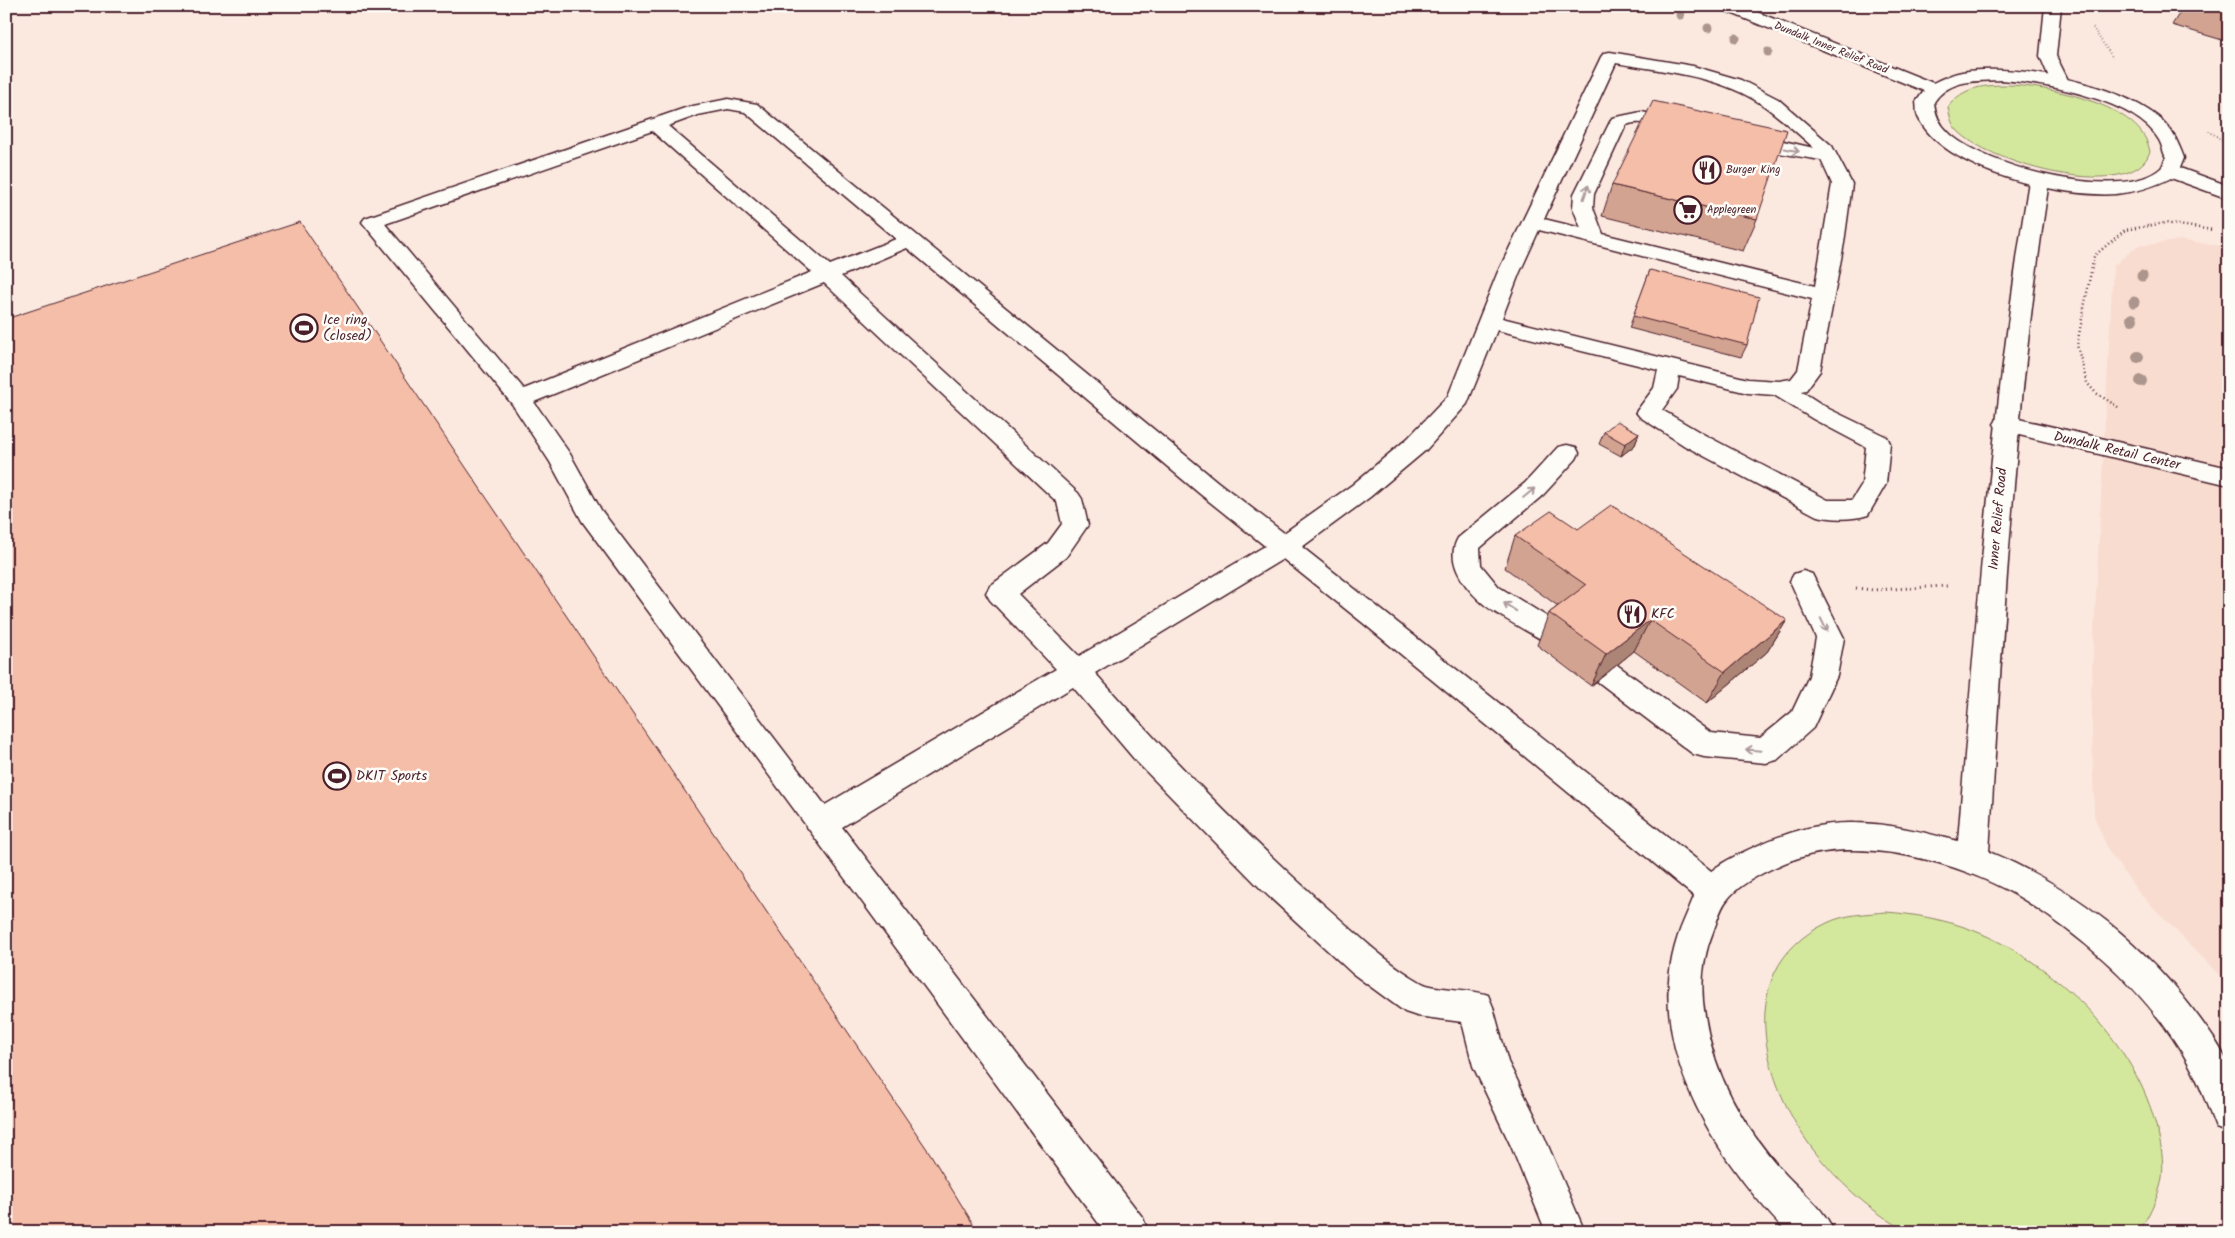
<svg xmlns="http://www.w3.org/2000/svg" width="2235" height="1238" viewBox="0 0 2235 1238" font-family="Kalam,sans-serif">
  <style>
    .built { fill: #f9dcd0 }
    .green { fill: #d3e89c; stroke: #8e8464 }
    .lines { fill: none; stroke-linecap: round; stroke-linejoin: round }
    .service-casing { stroke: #4a1f2b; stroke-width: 3 }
    .minor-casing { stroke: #4a1f2b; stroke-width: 3 }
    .primary-casing { stroke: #4a1f2b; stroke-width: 3 }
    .path-far2 { stroke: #4a1f2b; stroke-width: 2; stroke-dasharray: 0.5 2.5; stroke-linecap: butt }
    .path-far1 { stroke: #4a1f2b; stroke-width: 2.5; stroke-dasharray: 1 3; stroke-linecap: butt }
    .path { stroke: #4a1f2b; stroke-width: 3; stroke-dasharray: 1 4; stroke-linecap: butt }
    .service { fill: #fdfcf7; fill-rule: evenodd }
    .minor { fill: #fdfcf7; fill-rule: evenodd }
    .primary { fill: #fdfcf7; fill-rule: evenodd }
    .tree { fill: #ac958c }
    .wall { fill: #d3a391; stroke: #4a1f2b }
    .shaded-wall { fill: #ac8576; stroke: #4a1f2b }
    .building { fill: #f5bea9; stroke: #4a1f2b }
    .oneway { stroke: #ac999b }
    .labels { text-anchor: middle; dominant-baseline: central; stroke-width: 5; stroke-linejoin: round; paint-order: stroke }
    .far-street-label { font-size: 11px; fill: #4a1f2b; stroke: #fdfcf7 }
    .far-poi-label { font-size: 11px; fill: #4a1f2b; stroke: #fdfcf7; text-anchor: start }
    .poi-label { font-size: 14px; fill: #4a1f2b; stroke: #fdfcf7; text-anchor: start }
    .street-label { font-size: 14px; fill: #4a1f2b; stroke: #fdfcf7 }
  </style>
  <rect width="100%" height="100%" fill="#fbe9e0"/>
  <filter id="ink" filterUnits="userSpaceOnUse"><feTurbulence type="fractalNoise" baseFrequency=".02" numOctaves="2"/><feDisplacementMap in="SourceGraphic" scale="10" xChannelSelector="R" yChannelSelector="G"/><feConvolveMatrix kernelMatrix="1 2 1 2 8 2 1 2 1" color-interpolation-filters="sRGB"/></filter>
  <g filter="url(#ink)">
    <polygon class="built" points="2182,240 2229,247 2229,985 2138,892 2108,850 2094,816 2091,689 2113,266 2137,246"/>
    <g class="green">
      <path d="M2010,85c39,2 133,19 140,67 -2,3 -3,7 -6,10 -32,36 -156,0 -186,-31 -7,-7 -8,-14 -10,-24 15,-21 38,-22 62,-22z"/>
      <path d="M1886,912c28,2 55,7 81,16 80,29 158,103 185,184 7,23 15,51 8,75 -4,15 -13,30 -20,45h-231c-33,-17 -61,-41 -85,-69 -58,-66 -99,-192 3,-240 18,-9 39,-9 59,-11z"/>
    </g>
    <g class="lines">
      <g class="service-casing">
        <g id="service">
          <path d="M1610,52l83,14 48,14 37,19 54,47 20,38 -8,59 -24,128 -14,19 -5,1 28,18 58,28 3,6 -4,41 -18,31c-16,5 -37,5 -53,0l-130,-69 -45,-29 -4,-5 18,-24 4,-18 -161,-40 -30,74 -41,46 -56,47 -68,50 423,335 4,10 -4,10 -12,5 -12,-5 -338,-279 -80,-64 -188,114c72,81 148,160 229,232 31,27 62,58 98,78 12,7 47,5 66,12l5,12 15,55 29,58 48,112h-39l-35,-86 -38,-80 -11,-44 -45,-6 -12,-4 -53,-39 -90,-83 -127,-130 -62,-73 -231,140 301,391 5,14h-43l-523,-711 -32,-59 -38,-58 -150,-182 3,-4 323,-111 40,-8 29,5 461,378 66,51 68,-48 56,-47 40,-42 49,-122 104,-217 3,-4zM1616,63c50,9 108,13 151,45 16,12 31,26 47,40l-70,-16 -7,2 -2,4c7,11 70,19 86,22l11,24 -17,102 -212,-52 -10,-26 1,-14 32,-69c21,-8 42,8 62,3l3,-4 -3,-4 -47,-8 -29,6 -38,76 -1,14 8,20 -37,-9zM728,109l17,3 151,127 -66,26 -162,-139 30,-11zM652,131l160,141 -288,117 -139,-165zM1539,230l273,69 -14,71 -7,9 -12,2 -31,-2 -246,-61 17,-44zM907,248l293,246 65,52 -186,110 -61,-62 48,-37 22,-32 -6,-26 -4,-6 -237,-217zM824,283l233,219 5,22 -14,19 -58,43 -4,7 4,7 66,69 -231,136 -224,-295 -31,-56 -36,-52zM1679,376l69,17 26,2 39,24 53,28 -4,37 -10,16h-24l-125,-66 -41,-24 15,-21z"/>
          <polygon points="2006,416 2229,468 2229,485 1998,430 1994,424 1998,418"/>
          <path d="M1567,445l9,2 3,6 -3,6 -33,36 -63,53 1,17 18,22 63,39 4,7 -4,7 -10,4 -10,-4c-16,-10 -50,-27 -63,-40 -16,-15 -34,-40 -21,-62l67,-55 33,-36z"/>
          <polygon points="1803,571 1812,574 1844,638 1837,676 1813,728 1777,760 1766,763 1704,757 1693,754 1597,681 1593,673 1597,665 1607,662 1617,665 1711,733 1760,738 1792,712 1809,676 1816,638 1790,581 1794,574"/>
        </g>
      </g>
      <g class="minor-casing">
        <g id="minor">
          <polygon points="2045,6 2061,6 2056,56 2069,82 2066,86 2054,86 2051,82 2040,56"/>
          <path d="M2039,175l7,2 3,4c-34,223 -46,446 -60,671 85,35 157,93 211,167 10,14 25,33 29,50 3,15 0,47 0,64l-13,-5c-8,-20 -15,-41 -25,-60 -37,-69 -100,-125 -165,-167 -55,-34 -137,-58 -202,-49 -21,3 -42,11 -61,21 -13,7 -27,15 -36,27 -7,8 -10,22 -14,32 -11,27 -13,56 -8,84 9,61 40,114 81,159 17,18 39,34 48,57h-47c-77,-80 -153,-201 -102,-314 5,-11 9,-23 15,-34 10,-17 35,-28 52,-36 33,-15 66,-26 102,-25 35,0 69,9 104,18 18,-221 35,-441 71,-660l3,-4z"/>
        </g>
      </g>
      <g class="primary-casing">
        <path id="primary" d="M1719,6h23l191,77c10,-5 19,-9 29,-11 53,-9 153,11 196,45 14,11 20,25 26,41l-4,10 49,18v13l-58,-21c-18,9 -35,14 -55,16 -54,4 -173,-23 -198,-77 -2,-4 -1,-10 -2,-15l8,-11 -203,-82zM2002,80c43,4 134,19 157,60 3,5 4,12 7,18 -2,3 -3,8 -5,10 -39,36 -180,-2 -213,-36 -9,-9 -13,-18 -14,-30 15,-23 43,-21 68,-22z"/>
      </g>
      <g class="path-far2">
        <polyline points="2093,28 2113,58"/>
        <polyline points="2209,131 2229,145"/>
      </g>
      <polyline class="path-far1" points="2118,407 2096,393 2087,383 2077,345 2094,256 2125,230 2165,223 2213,230"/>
      <polyline class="path" points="1856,588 1873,590 1947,586"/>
      <use href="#service" class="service"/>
      <use href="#minor" class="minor"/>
      <use href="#primary" class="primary"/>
    </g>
    <g class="tree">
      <circle cx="1680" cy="15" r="4.5"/>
      <circle cx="1708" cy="28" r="4.5"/>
      <circle cx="1736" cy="38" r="4.5"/>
      <circle cx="1768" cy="52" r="4.5"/>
      <circle cx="2142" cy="276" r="5.5"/>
      <circle cx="2134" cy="302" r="5.5"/>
      <circle cx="2132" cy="319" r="6"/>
      <circle cx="2138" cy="357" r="6"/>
      <circle cx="2141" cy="381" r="6"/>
    </g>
    <g class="wall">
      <polygon points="2184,6 2229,6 2229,42 2172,25"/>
      <polygon points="1612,185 1757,219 1743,251 1602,216"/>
      <polygon points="1650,270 1747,345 1741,357 1629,328"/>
      <polygon points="1604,432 1639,433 1635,445 1621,456 1599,444"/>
      <polygon points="1578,529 1787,620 1767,652 1707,703 1634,651 1591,686 1537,645 1549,613 1558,606 1505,568 1515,536"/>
    </g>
    <g class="shaded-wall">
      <polygon points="1639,433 1635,445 1621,456 1625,444"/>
      <polygon points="1650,620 1634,651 1591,686 1606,654"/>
      <polygon points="1787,620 1767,652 1707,703 1725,672"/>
    </g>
    <g class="building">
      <polygon points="1653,101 1787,130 1757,219 1612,185"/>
      <polygon points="300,222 931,1155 978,1232 6,1232 6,319"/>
      <polygon points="1650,270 1759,297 1747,345 1633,316"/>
      <polygon points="1617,421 1639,433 1625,444 1604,432"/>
      <polygon points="1611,505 1787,620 1725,672 1650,620 1606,654 1549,613 1586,585 1515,536 1551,511 1578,529"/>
    </g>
    <defs><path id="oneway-shaft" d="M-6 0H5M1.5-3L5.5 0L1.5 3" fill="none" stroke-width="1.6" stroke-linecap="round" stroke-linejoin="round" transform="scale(1.25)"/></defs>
    <g class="oneway">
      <use href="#oneway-shaft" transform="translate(1792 150) rotate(11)"/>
      <use href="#oneway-shaft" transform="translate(1586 192) rotate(-71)"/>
      <use href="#oneway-shaft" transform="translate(1529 493) rotate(-40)"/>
      <use href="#oneway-shaft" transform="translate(1510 607) rotate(-147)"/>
      <use href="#oneway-shaft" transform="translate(1824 625) rotate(64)"/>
      <use href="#oneway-shaft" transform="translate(1753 750) rotate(-175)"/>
    </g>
  </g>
  <defs>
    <g id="restaurant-ring" transform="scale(1.4375)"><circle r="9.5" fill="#fdfcf7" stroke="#4a1f2b" stroke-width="1.5"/><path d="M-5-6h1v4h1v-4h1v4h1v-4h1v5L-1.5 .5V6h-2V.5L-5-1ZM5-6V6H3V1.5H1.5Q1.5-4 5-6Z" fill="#4a1f2b"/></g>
    <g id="supermarket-ring" transform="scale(1.4375)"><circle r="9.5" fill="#fdfcf7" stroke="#4a1f2b" stroke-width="1.5"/><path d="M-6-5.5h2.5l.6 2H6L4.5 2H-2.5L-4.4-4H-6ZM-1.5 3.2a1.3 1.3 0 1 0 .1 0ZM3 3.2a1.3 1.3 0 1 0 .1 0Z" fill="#4a1f2b"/></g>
    <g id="stadium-ring" transform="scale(1.4375)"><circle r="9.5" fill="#fdfcf7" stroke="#4a1f2b" stroke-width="1.5"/><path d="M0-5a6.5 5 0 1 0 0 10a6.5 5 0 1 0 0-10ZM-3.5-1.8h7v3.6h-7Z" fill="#4a1f2b"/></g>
  </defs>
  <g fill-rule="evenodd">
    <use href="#restaurant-ring" x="1707" y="170"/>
    <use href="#supermarket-ring" x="1688" y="210"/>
    <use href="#stadium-ring" x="304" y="328"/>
    <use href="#restaurant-ring" x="1632" y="614"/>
    <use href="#stadium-ring" x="337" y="776"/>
  </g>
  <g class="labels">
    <g class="far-street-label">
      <text transform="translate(1831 48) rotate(22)">Dundalk Inner Relief Road</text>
    </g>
    <g class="far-poi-label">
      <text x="1726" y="170">Burger King</text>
      <text x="1707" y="210">Applegreen</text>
    </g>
    <g class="poi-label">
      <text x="323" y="320">Ice ring<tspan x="323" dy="16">(closed)</tspan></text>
      <text x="1651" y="614">KFC</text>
      <text x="356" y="776">DKIT Sports</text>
    </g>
    <g class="street-label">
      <text transform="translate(2117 451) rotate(13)">Dundalk Retail Center</text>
      <text transform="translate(1998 519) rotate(-85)">Inner Relief Road</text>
    </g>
  </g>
  <rect width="2235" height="1238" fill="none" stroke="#fdfcf7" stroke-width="25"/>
  <rect x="12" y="12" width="2210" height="1213" fill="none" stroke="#4a1f2b" stroke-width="2" filter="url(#ink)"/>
</svg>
